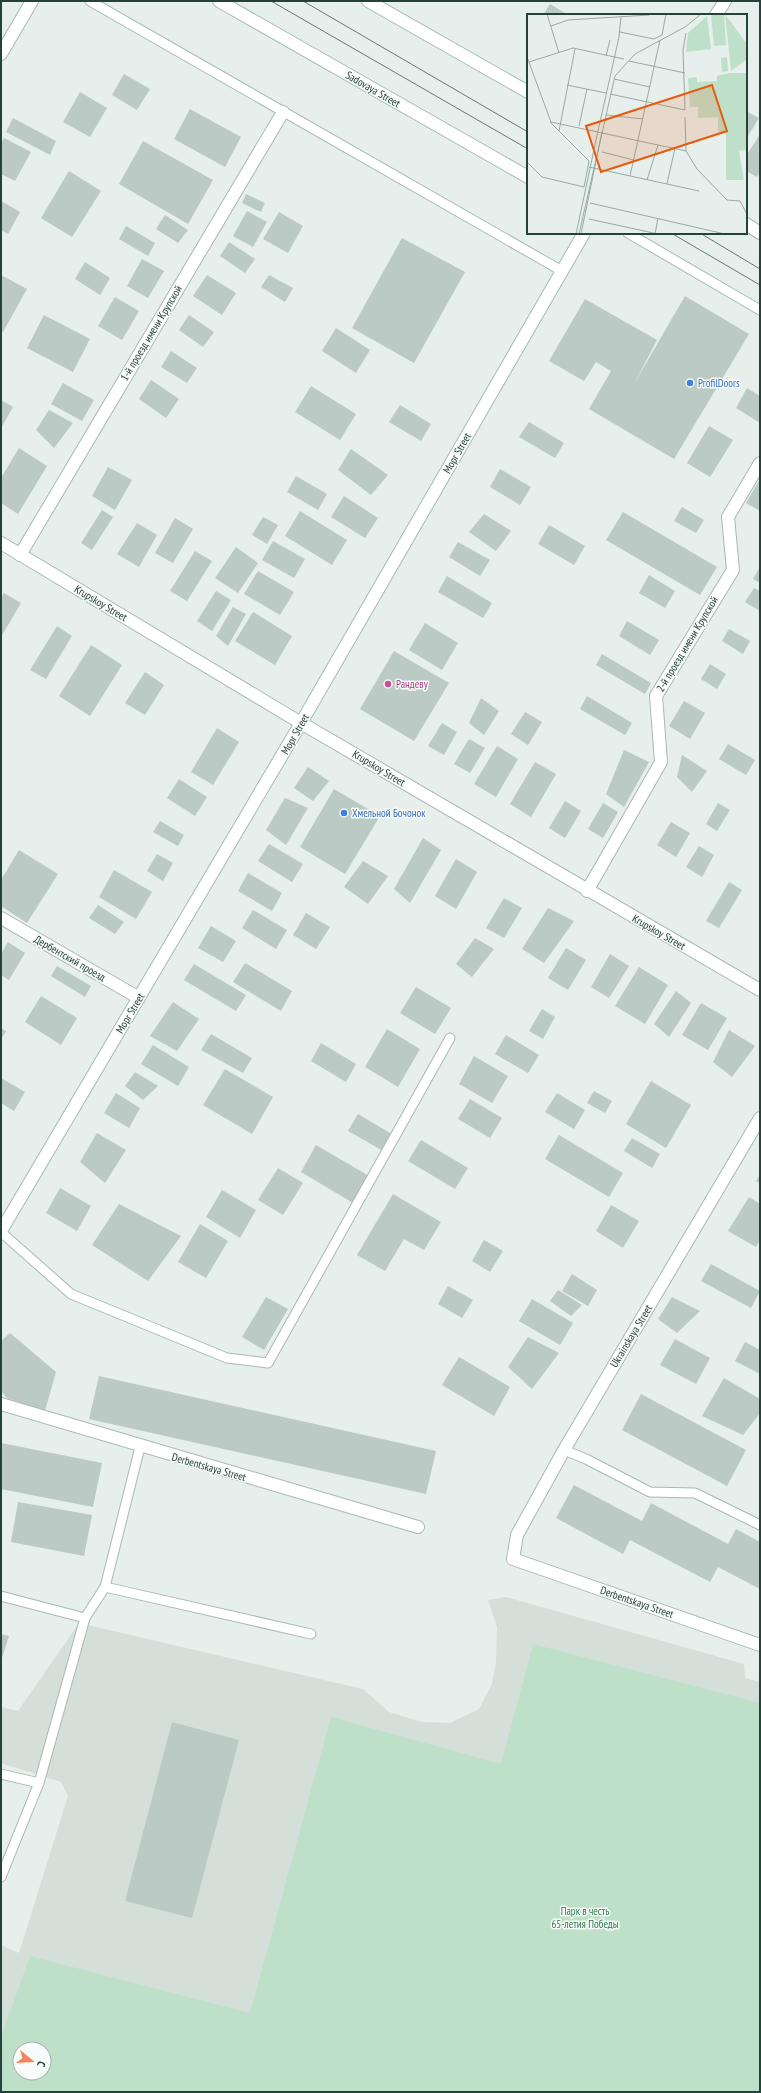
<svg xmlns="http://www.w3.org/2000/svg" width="761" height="2093" viewBox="0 0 761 2093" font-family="'PT Sans Narrow',sans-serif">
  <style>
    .built { fill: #d4dfda; fill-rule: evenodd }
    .green { fill: #bfe0c8; fill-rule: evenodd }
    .building { fill: #bbcac4 }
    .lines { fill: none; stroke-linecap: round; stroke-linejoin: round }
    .service-casing { stroke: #a8b8b2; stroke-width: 11 }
    .minor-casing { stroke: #a8b8b2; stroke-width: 14 }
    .tertiary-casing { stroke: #a8b8b2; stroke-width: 14 }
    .secondary-casing { stroke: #a4bbb3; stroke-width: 14 }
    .service { stroke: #fff; stroke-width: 9 }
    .minor { stroke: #fff; stroke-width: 12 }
    .tertiary { stroke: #fff; stroke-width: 12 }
    .secondary { stroke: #fff; stroke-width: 12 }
    .tram { stroke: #5f7d75; stroke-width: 1 }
    .shop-dot { fill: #3f7fe0; stroke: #f7fbf9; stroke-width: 1.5 }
    .hotel-dot { fill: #d1479c; stroke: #f7fbf9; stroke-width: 1.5 }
    .labels { text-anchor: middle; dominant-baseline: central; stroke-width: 3; stroke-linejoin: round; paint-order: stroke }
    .street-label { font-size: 11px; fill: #24423a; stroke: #f7fbf9 }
    .shop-label { font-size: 11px; fill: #366cbe; stroke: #f7fbf9; text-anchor: start }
    .hotel-label { font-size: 11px; fill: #b23c85; stroke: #f7fbf9; text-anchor: start }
    .park-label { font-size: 11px; fill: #2d7a4b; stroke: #f7fbf9 }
    .inset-road { fill: none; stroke: #98aaa4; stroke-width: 1 }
    .view { fill: #e8590c; fill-opacity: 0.15; stroke: #e8590c; stroke-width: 2 }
    .inset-edge { fill: none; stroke: #24423a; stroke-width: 2 }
  </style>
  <rect width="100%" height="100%" fill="#e6efeb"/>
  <path class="built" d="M506,1597l238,67 1,14 15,4v410h-759v-147l18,8 49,-157 -7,-14 -60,-19v-56l17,4 61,-88 284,66 26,23 33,10 28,1 29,-14 13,-25 4,-21 1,-36 -9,-27zM20,2049h24v24h-24z"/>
  <path class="green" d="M533,1644l227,59v389h-759v-55l29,-81 220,57 81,-296 170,47zM20,2049h24v24h-24z"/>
  <g class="building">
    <polygon points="550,4 568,15 543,15"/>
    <polygon points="124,74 150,89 137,110 112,95"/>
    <polygon points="80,92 107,108 90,137 63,122"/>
    <polygon points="190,109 241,137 225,167 174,139"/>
    <polygon points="746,111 759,118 746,139"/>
    <polygon points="13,118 56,141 50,155 6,132"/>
    <polygon points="760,134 760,172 757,177 746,171 746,156"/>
    <polygon points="4,138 31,152 15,181 1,174 1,144"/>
    <polygon points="143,141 213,180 188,224 119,184"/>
    <polygon points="69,171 101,191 72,237 41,218"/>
    <polygon points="246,194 265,203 261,212 242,203"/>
    <polygon points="1,201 20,212 8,234 1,230"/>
    <polygon points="247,211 267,222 253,247 233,236"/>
    <polygon points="279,212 303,226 288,253 263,239"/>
    <polygon points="165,215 188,230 178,243 156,229"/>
    <polygon points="126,226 155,243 148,256 119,239"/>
    <polygon points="402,238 465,272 414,363 352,328"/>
    <polygon points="229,242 255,259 245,273 220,256"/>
    <polygon points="142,259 164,271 148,298 127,286"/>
    <polygon points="85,262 110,278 100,295 75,279"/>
    <polygon points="1,275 27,289 3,332 1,330"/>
    <polygon points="207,275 236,293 222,315 193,296"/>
    <polygon points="269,275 293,288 285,302 261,287"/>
    <polygon points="685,296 749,334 674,459 589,409 611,371 596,362 584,381 549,361 585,299 657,340 634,384"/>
    <polygon points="115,297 139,311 122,340 98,326"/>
    <polygon points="44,315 90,339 73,372 27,348"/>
    <polygon points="189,315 214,332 203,347 179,330"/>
    <polygon points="336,328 370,350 356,373 322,351"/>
    <polygon points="171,351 197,368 187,383 161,367"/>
    <polygon points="151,380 179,399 166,418 139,399"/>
    <polygon points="63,383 94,400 82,421 51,404"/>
    <polygon points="311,386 356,414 340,440 295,412"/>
    <polygon points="747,388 760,396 760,423 736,408"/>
    <polygon points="1,400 13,407 1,428"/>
    <polygon points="400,405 431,424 421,441 389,422"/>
    <polygon points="49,410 73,423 54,448 36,430"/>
    <polygon points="529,422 564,443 555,458 519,437"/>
    <polygon points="709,426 733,440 710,477 687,463"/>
    <polygon points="19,448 47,466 18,514 1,503 1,478"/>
    <polygon points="351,449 388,475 371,495 338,470"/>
    <polygon points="108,467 132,480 115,510 92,496"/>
    <polygon points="500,469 531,487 520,505 490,487"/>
    <polygon points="296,476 327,494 318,510 287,492"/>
    <polygon points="760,479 760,511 746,503"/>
    <polygon points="344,496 378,518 365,538 331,517"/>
    <polygon points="682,507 704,520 696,533 674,521"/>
    <polygon points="102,510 113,517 92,550 81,543"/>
    <polygon points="300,511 347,540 332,565 285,536"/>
    <polygon points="623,512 717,567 700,595 606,540"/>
    <polygon points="484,514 511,531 496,551 469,532"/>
    <polygon points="263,517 278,525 267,544 252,535"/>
    <polygon points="175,518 193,529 173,563 155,553"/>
    <polygon points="137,523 157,535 139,567 117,554"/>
    <polygon points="549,525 585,546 574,565 538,544"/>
    <polygon points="273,541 305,559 294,578 262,560"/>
    <polygon points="458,542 490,560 480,576 449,557"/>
    <polygon points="236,547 258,563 238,593 215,578"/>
    <polygon points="195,551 212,561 187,601 170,591"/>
    <polygon points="760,567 760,583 753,579"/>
    <polygon points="258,571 294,592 280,615 244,594"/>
    <polygon points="649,575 675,591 665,608 639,593"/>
    <polygon points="447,576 492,603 483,618 438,592"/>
    <polygon points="754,588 760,591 760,611 745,602"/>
    <polygon points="216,591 231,600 212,631 197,621"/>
    <polygon points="4,593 21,603 1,637 1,597"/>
    <polygon points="233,607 246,614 228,646 216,636"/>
    <polygon points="253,612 292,636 275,665 235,641"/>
    <polygon points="627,621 659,640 650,655 619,636"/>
    <polygon points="425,623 458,643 442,670 409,650"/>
    <polygon points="57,626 72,636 46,679 30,670"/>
    <polygon points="729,629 750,641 743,654 722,641"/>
    <polygon points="91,645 122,665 90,716 59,696"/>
    <polygon points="394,651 449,683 414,741 360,709"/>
    <polygon points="602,654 651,683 645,694 596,665"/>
    <polygon points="710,664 726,674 717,689 701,679"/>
    <polygon points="145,672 164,685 145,715 125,703"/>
    <polygon points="587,696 632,723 625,735 580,709"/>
    <polygon points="481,698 499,711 484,735 469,723"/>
    <polygon points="684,701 705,713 690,739 669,726"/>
    <polygon points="525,712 542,722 528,745 511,734"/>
    <polygon points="442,723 457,732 444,755 428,746"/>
    <polygon points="217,728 239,742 213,785 191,772"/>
    <polygon points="469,739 485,748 470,773 454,764"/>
    <polygon points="728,744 755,760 746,775 719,759"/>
    <polygon points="497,746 518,759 496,797 474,784"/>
    <polygon points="624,750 649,762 624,807 606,794"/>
    <polygon points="682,755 707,771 692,792 677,777"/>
    <polygon points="535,762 556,774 531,817 510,804"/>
    <polygon points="308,767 329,781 313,801 294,788"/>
    <polygon points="179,779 207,797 195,816 167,798"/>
    <polygon points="334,789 380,816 345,874 300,847"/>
    <polygon points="285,798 308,808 286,845 266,830"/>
    <polygon points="565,801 581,811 565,838 549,828"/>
    <polygon points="603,803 618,812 603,838 588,829"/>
    <polygon points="718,803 730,810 717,831 706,824"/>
    <polygon points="160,821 184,835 178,846 153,832"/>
    <polygon points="671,822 690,833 676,857 657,845"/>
    <polygon points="423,838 441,850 410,903 394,889"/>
    <polygon points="269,844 303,864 292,882 258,861"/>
    <polygon points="699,846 714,855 702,877 686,867"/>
    <polygon points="19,850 58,874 27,923 1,906 1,880"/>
    <polygon points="157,854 173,863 163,881 147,871"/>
    <polygon points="456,859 477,872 456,909 435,896"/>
    <polygon points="363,861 388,876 368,904 344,887"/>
    <polygon points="114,870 152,892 136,919 99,897"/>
    <polygon points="248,873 282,893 272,911 238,891"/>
    <polygon points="729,882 742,890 719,928 706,921"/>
    <polygon points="504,898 522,908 504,938 486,928"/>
    <polygon points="98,905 124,922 115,934 89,918"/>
    <polygon points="548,908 574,921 544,963 522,949"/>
    <polygon points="253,910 287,930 276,949 242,928"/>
    <polygon points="306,913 330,927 316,949 293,935"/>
    <polygon points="211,926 236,941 223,962 198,948"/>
    <polygon points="475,938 494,949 472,977 456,964"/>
    <polygon points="8,942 25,953 9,980 1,975 1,954"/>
    <polygon points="566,948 586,960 568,990 548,978"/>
    <polygon points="610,954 629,966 609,998 591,987"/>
    <polygon points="245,963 292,991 281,1011 233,982"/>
    <polygon points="194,964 246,995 236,1011 184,980"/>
    <polygon points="57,966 91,986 85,997 51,976"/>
    <polygon points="639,967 668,985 645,1024 615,1006"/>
    <polygon points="416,987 451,1008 435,1034 400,1013"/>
    <polygon points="676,991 691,1003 669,1037 654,1024"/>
    <polygon points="41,996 77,1018 61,1045 25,1022"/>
    <polygon points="173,1002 199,1019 177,1051 150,1036"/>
    <polygon points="701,1003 727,1018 708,1050 682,1035"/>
    <polygon points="542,1009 555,1017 543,1039 529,1031"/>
    <polygon points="1,1028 6,1031 1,1039"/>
    <polygon points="387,1029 420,1049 398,1087 365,1067"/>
    <polygon points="729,1030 755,1046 732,1077 713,1062"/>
    <polygon points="211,1034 252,1058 243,1073 201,1050"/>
    <polygon points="506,1035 539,1055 528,1073 495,1054"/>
    <polygon points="321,1043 356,1064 346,1082 311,1061"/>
    <polygon points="153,1045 189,1067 178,1086 141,1064"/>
    <polygon points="474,1056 508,1076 492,1103 459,1084"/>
    <polygon points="225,1069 273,1097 252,1134 203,1105"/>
    <polygon points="135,1072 158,1086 143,1100 125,1086"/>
    <polygon points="1,1078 25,1092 14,1111 1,1103"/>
    <polygon points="651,1081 691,1105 666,1148 626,1124"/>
    <polygon points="594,1091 612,1101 605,1113 587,1103"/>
    <polygon points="116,1093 140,1108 129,1128 104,1113"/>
    <polygon points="557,1093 585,1110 574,1129 545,1112"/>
    <polygon points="470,1099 502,1118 490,1138 458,1119"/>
    <polygon points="358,1114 395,1136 385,1152 348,1131"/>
    <polygon points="97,1133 126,1150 105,1183 80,1162"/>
    <polygon points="559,1135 623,1173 609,1197 545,1159"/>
    <polygon points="632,1138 660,1154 652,1168 624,1151"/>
    <polygon points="421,1140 468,1168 455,1189 408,1161"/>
    <polygon points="316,1145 369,1176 353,1203 301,1172"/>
    <polygon points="278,1168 303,1183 283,1215 258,1200"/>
    <polygon points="760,1175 760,1183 756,1181"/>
    <polygon points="60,1188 91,1206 77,1231 46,1213"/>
    <polygon points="222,1190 256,1210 240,1238 206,1217"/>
    <polygon points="393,1194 441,1222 424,1250 404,1239 385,1271 357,1255"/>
    <polygon points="749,1197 760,1204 760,1240 756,1247 728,1231"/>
    <polygon points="119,1204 181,1236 148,1281 92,1245"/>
    <polygon points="611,1205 639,1221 623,1248 596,1231"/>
    <polygon points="200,1224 228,1241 206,1278 178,1262"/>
    <polygon points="484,1240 503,1251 490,1272 472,1261"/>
    <polygon points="711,1264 760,1291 751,1308 701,1281"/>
    <polygon points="572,1274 597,1290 588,1306 562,1291"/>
    <polygon points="448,1286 473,1300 462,1318 438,1304"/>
    <polygon points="558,1290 582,1305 571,1316 550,1301"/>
    <polygon points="266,1297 288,1309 264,1350 242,1337"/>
    <polygon points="672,1297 700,1311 677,1333 658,1319"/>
    <polygon points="532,1299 573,1323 560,1345 519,1321"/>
    <polygon points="10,1333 56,1372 45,1411 7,1398 1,1391 1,1341"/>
    <polygon points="528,1337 559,1353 532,1389 508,1367"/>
    <polygon points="675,1339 710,1358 696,1384 660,1365"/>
    <polygon points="745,1342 760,1350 760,1374 735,1361"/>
    <polygon points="459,1357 510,1387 494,1416 442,1385"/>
    <polygon points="99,1376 436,1451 426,1494 89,1419"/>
    <polygon points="724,1378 760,1399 760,1413 743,1435 702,1416"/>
    <polygon points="641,1394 746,1450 727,1486 622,1430"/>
    <polygon points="1,1443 102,1463 93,1507 1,1489"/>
    <polygon points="574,1485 642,1521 651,1503 728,1544 736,1529 760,1542 760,1589 718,1567 710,1582 630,1540 623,1554 556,1518"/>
    <polygon points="18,1502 92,1515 84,1556 11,1542"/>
    <polygon points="1,1634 9,1636 1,1661"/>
    <polygon points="172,1722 239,1740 192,1918 125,1901"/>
  </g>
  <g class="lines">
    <g class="service-casing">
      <g id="service">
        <polyline points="90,1 562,271"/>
        <polyline points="628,233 760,310"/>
        <polyline points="1,1232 71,1294 227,1358 268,1363 450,1038"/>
        <polyline points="564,1450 586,1459 650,1492 695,1493 760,1525"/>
        <polyline points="105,1587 311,1634"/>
        <polyline points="1,1596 85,1618"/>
        <polyline points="1,1774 39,1783"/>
        <polyline points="1,1877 39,1783 85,1618 105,1587 140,1447"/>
      </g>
    </g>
    <g class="minor-casing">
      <g id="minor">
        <polyline points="1,54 32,1"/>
        <polyline points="1,543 301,723 760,990"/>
        <polyline points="20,555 283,112"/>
        <polyline points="587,891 661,762 656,696 733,570 728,517 760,463"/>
        <polyline points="1,918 139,998"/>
        <polyline points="760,1118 564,1450 517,1535 513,1559 760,1645"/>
        <polyline points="1,1404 418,1527"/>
      </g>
    </g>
    <g class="tertiary-casing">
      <polyline id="tertiary" points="746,224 760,233"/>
    </g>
    <g class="secondary-casing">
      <g id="secondary">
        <polyline points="219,1 528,177"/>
        <polyline points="368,1 528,92"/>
        <polyline points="716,15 725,1"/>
        <polyline points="1,1231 301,723 584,233"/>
      </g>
    </g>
    <use href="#service" class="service"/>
    <use href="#minor" class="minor"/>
    <use href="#tertiary" class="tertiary"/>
    <use href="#secondary" class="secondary"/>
    <g class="tram">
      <polyline points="271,1 528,149"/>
      <polyline points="303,1 528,132"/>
      <polyline points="671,233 760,285"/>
      <polyline points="700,233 760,269"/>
    </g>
  </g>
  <g class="shop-dot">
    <circle cx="690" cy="383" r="4"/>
    <circle cx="344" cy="813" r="4"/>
  </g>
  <circle class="hotel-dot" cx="388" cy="684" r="4"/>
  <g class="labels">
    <g class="street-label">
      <text transform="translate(373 89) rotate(30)">Sadovaya Street</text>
      <text transform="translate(151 333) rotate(-59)">1-й проезд имени Крупской</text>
      <text transform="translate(457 453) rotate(-60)">Mopr Street</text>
      <text transform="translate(101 603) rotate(31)">Krupskoy Street</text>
      <text transform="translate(687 644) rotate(-59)">2-й проезд имени Крупской</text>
      <text transform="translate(295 734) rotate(-60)">Mopr Street</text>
      <text transform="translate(379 768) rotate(31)">Krupskoy Street</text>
      <text transform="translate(659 932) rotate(30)">Krupskoy Street</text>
      <text transform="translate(70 958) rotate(30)">Дербентский проезд</text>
      <text transform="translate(130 1013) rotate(-59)">Mopr Street</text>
      <text transform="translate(631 1336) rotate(-59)">Ukrainskaya Street</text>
      <text transform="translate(209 1467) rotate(16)">Derbentskaya Street</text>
      <text transform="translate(637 1602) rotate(19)">Derbentskaya Street</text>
    </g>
    <g class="shop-label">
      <text x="698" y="383">ProfilDoors</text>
      <text x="352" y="813">Хмельной Бочонок</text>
    </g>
    <g class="hotel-label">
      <text x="396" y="684">Рандеву</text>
    </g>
    <g class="park-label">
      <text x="585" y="1911">Парк в честь<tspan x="585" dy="13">65-летия Победы</tspan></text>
    </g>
  </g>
  <g transform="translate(527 14)">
    <rect width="220" height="220" fill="#e6efeb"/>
    <path d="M198,0l22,30v15l-16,12zM184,1h13l2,30 -12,1zM180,2l4,33 -25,3 2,-19zM200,43l1,14 -6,1 -1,-14zM202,59h18v77l-8,1 5,29h-18v-48h-8v-15l-20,1v-11h-8l-2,-29 9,-1v5l20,-1v-5z" fill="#bfe0c8"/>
    <path class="inset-road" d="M20,0l12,39M24,12l17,-6 81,-5M93,18l34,7 8,-4 4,-21M79,42l4,-16M0,43l24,65 135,29 11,18 30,31 13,1M102,47l56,12M2,48l44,-14 51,11M87,65l36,8M40,71l39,8M83,80l75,16 -2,-60 3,-17M79,101l37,4M158,103l1,34M52,112l8,-37M32,117l16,-82M71,117l21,-94 2,-20M75,138l32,8M0,148l15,15 42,10 5,-26 -39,-39M62,153l110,24M103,162l30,-136M120,166l11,-35M140,170l8,-36M213,187l7,13M63,189l135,31M62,205l69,15M49,220l22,-103M52,220l36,-158 20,-22 50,-27 16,-13M54,220l21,-102M128,220l3,-16"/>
    <path class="view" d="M185,71l15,46 -126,41 -15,-46z"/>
    <rect width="220" height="220" class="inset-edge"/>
  </g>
  <rect width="761" height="2093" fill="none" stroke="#24423a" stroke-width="4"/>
  <g transform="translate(32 2061) rotate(108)"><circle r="19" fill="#f7fbf9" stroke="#a3b1ad"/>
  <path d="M0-3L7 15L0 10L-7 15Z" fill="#f4845f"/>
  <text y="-6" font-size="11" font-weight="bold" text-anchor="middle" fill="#24423a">С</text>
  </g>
</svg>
